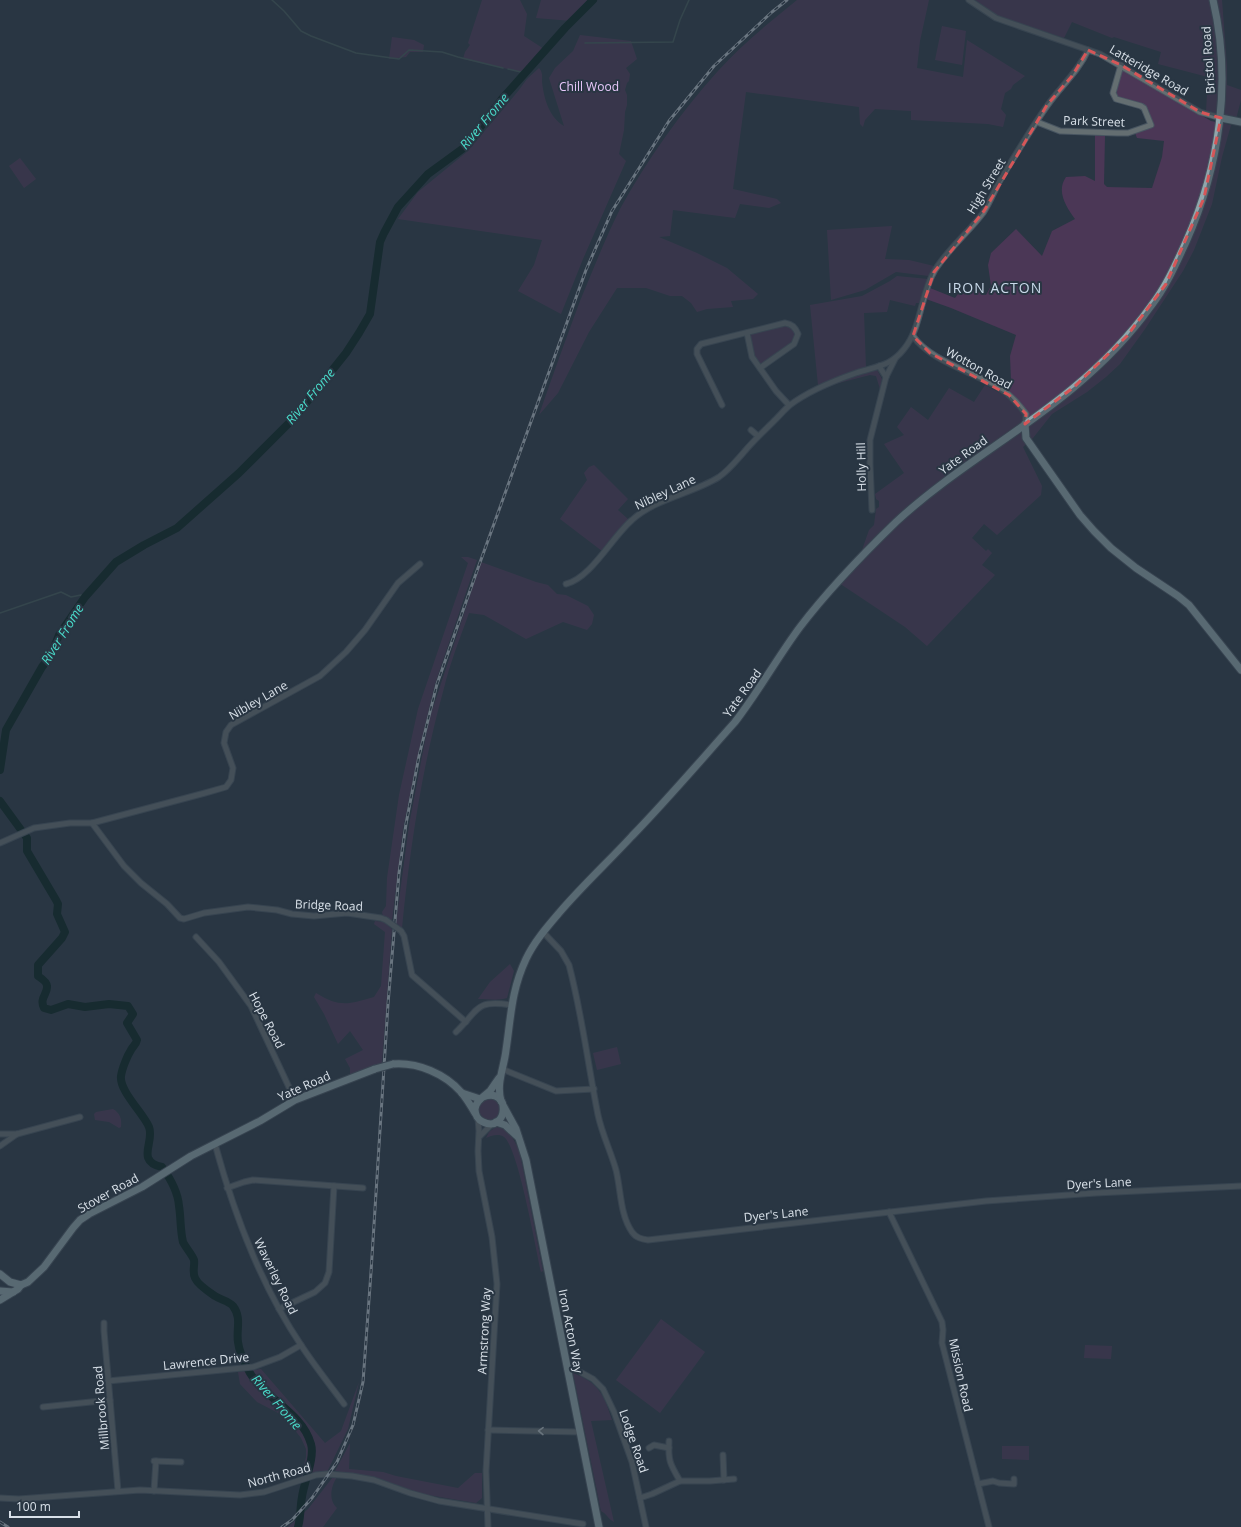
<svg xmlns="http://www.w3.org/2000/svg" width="1241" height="1527" viewBox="0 0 1241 1527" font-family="'Open Sans',sans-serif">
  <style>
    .green { fill: #4b3756 }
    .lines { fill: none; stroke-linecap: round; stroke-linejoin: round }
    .stream { stroke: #415858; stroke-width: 1.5 }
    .river { stroke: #001e1a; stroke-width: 8 }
    .minor-casing { stroke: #485561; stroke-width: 7 }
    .major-casing { stroke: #485561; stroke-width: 9 }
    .minor { stroke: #646e71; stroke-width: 5 }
    .major { stroke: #91a6ac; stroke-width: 7 }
    .rail-casing { stroke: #b7c0c9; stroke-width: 3 }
    .rail { stroke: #293643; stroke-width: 1.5; stroke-dasharray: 4.5; stroke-linecap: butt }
    .minor-bridge-casing { stroke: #485561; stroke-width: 7; stroke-linecap: butt }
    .major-bridge-casing { stroke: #485561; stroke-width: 9; stroke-linecap: butt }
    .minor-bridge { stroke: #646e71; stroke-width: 5 }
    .major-bridge { stroke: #91a6ac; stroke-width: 7 }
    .oneway { stroke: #b5bec4 }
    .marked { fill: none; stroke: #d65658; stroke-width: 3; stroke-dasharray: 8 5; stroke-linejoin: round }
    .labels { text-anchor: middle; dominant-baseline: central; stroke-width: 4; stroke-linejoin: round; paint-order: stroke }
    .street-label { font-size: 12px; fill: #d8e0e8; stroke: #293643 }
    .park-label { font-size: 12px; fill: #e8c8fa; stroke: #293643 }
    .water-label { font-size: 13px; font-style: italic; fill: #4adccb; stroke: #293643 }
    .quarter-label { font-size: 14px; letter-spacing: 1px; fill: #c9d9e9; stroke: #293643 }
  </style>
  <rect width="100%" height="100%" fill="#293643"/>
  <g class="green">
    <polygon points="482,0 520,0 527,14 524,36 544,49 544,53 525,73 463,59 465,52 470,45 468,43"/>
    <polygon points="541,0 593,0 572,21 536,18"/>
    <path d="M797,0h132l-9,41 -3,27 46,9 4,-37 58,36 -12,9 -2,4 -6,4 -4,16 5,6 -3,12 -15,-3 -77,-4v-9l-36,-2 -10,11 -2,7 -3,-3 -1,-17 -113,-15 -13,97 44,10 4,4 -12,5 -29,-4 -5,14 -62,-8 -3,26 -11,1 38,16 30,15 31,26 -5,5 -22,2 2,6 -26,2 -10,3 -6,-9 -9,-7h-12l-24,-8h-29l-28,44 -31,61 -19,22c13,-38 27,-76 41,-114 13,-31 25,-62 40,-92 27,-49 60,-96 98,-138 23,-26 52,-49 79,-71z"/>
    <polygon points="975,0 1222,0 1227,66 1227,85 1241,90 1241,100 1236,119 1206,112 1208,77 1158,64 1161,52 1114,37 1112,38 1072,22 1064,38 998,16"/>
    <polygon points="942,26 966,31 962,65 935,60"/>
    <path d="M580,35l51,6 6,18 -11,9 4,6 -1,7 -2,2 -2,7 2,5v10l-2,7 -1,18 -5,24 7,7 -43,98 -22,55 -43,-23 16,-26 8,-25 -144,-21 20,-27 50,-41 51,-61 8,-11 12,-11c4,5 3,8 3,14 2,17 7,35 22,44l-15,-48 6,-10 18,-17z"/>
    <polygon points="392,37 414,40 424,45 423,52 410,52 406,57 389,59"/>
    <path d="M1122,69l89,52 20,4 -9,32 -10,47 -18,46 -11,21 -38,58 -25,35 -14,13 -19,15 -35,22 -19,24 -10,9 19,39 -1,9 -44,40 -13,-11 -12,14 14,13 2,-2 4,4 -10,12 13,10 -68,71 -22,-19 -66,-44 24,-22 -2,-8 8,-23 5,-5 2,-16 3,-2v-6l-3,-2 -1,-5 29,-21 -20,-29 20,-9 -7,-8 14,-20 17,13 21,-32 25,14 11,-17 22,12 5,-3 -6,-7 5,-7 -1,-24 6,-21 -65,-27 -25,-9 4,-11 25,10 3,-4 15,-5 13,6 5,-9 -3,-21 3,-12 25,-24 26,27 10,-25 23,-12c-9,-12 -19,-28 -9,-42l19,-1 10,5v-46l10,1 -1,48 3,3 45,1 10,-31 2,-16 -27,-3 -2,-5 17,-7 -7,-19 -27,-9 -2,-8z"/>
    <polygon points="20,158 36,179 24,188 9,166"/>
    <polygon points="892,226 885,259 909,260 934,266 929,276 896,272 865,290 831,300 827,230"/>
    <polygon points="897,276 928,279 919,303 916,303 915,306 890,300 887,312 864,313 866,368 818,385 810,305 862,296 890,281"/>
    <polygon points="785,325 792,326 796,331 795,340 762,364 758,363 753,356 750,335 753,333"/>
    <polygon points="877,370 882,379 880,389 876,376 870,375 827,386 852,376"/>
    <polygon points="594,465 628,499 618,510 629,520 602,551 560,519 587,480 584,473 589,467"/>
    <polygon points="461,557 468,557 477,560 435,684 419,750 403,829 392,921 383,916 382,912 386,906 387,878 399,795 418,709 468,563"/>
    <path d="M481,562l55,20 12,3 9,9 9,1 22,11 6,9 -2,9 -5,6 -24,-8 -37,17 -42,-24 -15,-2c-9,25 -19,50 -25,75 -22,79 -34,159 -42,240l-6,-5 13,-98 20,-105z"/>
    <path d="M375,921l9,1 8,7 -10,134 -32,12v-7l-5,-9 18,-9 -13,-19 -12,13 -14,-30 -10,-17 2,-4c24,15 33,11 58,4l7,-11 4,-54 -11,-8z"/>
    <path d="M510,964l4,7 -7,27c-8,3 -20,1 -29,1l12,-17z"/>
    <polygon points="617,1047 621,1064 597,1070 593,1053"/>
    <circle cx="490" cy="1109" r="11"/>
    <path d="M113,1109c7,4 9,10 8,18l-2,1 -10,-6 -14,-2 -1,-6 2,-2z"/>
    <path d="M496,1127c14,1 20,16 24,27l23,117 -2,1c-5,-22 -23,-125 -37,-135 -5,-4 -14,-1 -18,1l3,-6z"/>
    <polygon points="661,1319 705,1352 660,1413 616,1380"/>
    <polygon points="1085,1345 1112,1346 1111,1359 1084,1358"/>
    <polygon points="261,1369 325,1443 341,1431 359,1382 348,1429 327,1472 321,1471 301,1477 306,1457 306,1449 301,1438 284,1416 257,1402 240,1384 238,1372"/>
    <path d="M573,1373c26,10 31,22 39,47l-21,1 23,101c-6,-3 -7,-8 -13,-11z"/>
    <polygon points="350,1443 349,1469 383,1472 396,1476 458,1488 475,1473 482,1473 482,1498 476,1503 422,1494 375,1477 335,1471"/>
    <polygon points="1002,1446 1029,1446 1029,1460 1002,1459"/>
    <path d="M333,1477h4c-6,9 -9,23 0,31l-14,19h-35l20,-18z"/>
  </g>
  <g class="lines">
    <g class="stream">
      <polyline points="272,0 284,11 301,31 311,36 356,53 399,59 409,50 442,52 458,57 503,68"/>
      <polyline points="585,43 673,42 680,20 689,0"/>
      <polyline points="508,69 525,73"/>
      <polyline points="0,613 61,592 71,597 81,595 85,597"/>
    </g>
    <g class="river">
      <polyline points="0,770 6,730 42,667 51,655 59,635 85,597 116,562 144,545 177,528 239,473 294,418 346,353 359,333 370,314 380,242 384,233 398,207 428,174 465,147 502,99 565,28 593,0"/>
      <path d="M0,801l27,37v13l29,49 2,4 -1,10 8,18 -3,6 -24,27v11c3,2 9,6 9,10 1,8 -8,12 -3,22l7,2 17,-6 17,3 24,-3 19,2 5,8 -6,9 10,17c-1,5 -4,6 -6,10 -4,6 -9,19 -10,26 -2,15 23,38 28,51 6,15 -14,34 13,40 8,11 16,25 17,39 2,12 1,23 4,36 3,6 10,14 11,18 1,5 -2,12 1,18 3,7 14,14 20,18 6,4 14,5 18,10 9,12 3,23 5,36 1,10 7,22 12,31 15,26 52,39 61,71 4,14 -7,38 -9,53 -2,10 -1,20 -4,30"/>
    </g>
    <g class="minor-casing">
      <g id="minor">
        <polyline points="969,0 996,18 1100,54 1200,112 1221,118"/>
        <polyline points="1037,122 1060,131 1117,133 1128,133 1151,125 1144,108 1141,106 1116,99 1113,93 1121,65"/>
        <polyline points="747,333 752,357 776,391 789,405"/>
        <path d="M913,336c18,26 62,36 89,54 10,6 17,15 24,24l-1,10"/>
        <polyline points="879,366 886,377"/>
        <path d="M722,405l-25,-51v-5l4,-5 84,-21c7,1 10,4 13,11l-4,10 -34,24"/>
        <polyline points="751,430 758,436"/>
        <polyline points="872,510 870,464 870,440 886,377 895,359"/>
        <path d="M566,584c25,-6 46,-47 66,-64 24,-22 60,-26 87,-43 10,-7 17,-16 25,-25 10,-12 21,-22 32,-33 5,-5 9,-10 14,-14 20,-15 43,-24 66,-32 20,-7 34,-6 48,-24 18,-22 16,-55 31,-79 13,-21 33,-37 48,-57 6,-9 11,-21 16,-31 15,-25 31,-52 48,-76 13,-19 31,-34 41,-56"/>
        <polyline points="92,823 124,866 141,883 167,904 180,918 184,919 204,913 248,907 277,910 292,914 314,916 347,913 381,918 386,920"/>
        <polyline points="0,843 34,828 70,823 92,823 205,793 226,787 231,780 233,768 224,743 226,732 231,725 320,676 346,652 365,630 398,583 420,564"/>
        <polyline points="401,931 404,936 412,975 466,1022"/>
        <path d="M543,932l18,19 8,14c13,49 19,100 29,150 4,19 13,37 18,55 5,20 4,45 16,62 4,6 10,7 16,8l338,-39 110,-8 145,-7"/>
        <polyline points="196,937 219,962 251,1006 295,1100"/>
        <path d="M456,1032c23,-22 19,-33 55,-27"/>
        <polyline points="502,1069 556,1091 594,1089"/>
        <polyline points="478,1118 479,1131 478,1151 479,1171 492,1237 497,1284 486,1471 488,1527"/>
        <polyline points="0,1134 17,1134 80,1117"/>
        <polyline points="480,1136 492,1124"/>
        <path d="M215,1144c19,70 45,140 86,201 13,20 29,40 43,59"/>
        <polyline points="0,1146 17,1134"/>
        <polyline points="227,1188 244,1182 253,1180 363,1188"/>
        <polyline points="889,1212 942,1322 943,1330 942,1343 989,1527"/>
        <polyline points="279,1309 315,1292 325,1283 329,1272 334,1186"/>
        <polyline points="104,1323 104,1331 118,1491"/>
        <polyline points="582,1373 593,1379 603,1389 614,1412 632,1462 646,1527"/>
        <polyline points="108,1381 253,1367 280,1357 301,1345"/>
        <polyline points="43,1407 110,1400"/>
        <polyline points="488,1430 580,1432"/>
        <path d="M669,1441c-1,20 1,23 11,40"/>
        <polyline points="649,1448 654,1445 669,1448"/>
        <polyline points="723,1455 724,1480"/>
        <polyline points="154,1461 181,1462"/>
        <polyline points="978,1484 993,1481 999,1483 1014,1484 1014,1479"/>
        <polyline points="154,1491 156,1461"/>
        <polyline points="0,1498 19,1499 140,1490 240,1495 264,1492 316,1475 327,1474 352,1476 374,1480 410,1493 439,1501 583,1524"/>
        <polyline points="640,1498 652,1494 680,1481 710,1481 734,1479"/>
      </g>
    </g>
    <g class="major-casing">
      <g id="major">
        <polyline points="1221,118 1241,122"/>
        <polyline points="1025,424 1026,438 1080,515 1094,531 1111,548 1136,568 1178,596 1189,605 1241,670"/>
        <path d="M393,1064c25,-2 52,10 68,28 5,6 10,14 14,21"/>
        <polyline points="462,1093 480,1099"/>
        <path d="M483,1097c29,-11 25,37 0,25 -5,-2 -8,-7 -8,-13 1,-9 9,-12 15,-18 3,-4 6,-9 9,-13"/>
        <path d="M501,1101c-5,-18 3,-33 5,-51 5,-33 5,-59 20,-91 8,-17 21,-32 33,-46 23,-27 49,-51 73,-77 36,-37 69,-76 103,-114 24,-31 42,-64 65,-95 29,-38 62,-72 96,-105 54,-50 119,-86 176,-133 29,-24 57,-52 79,-83 15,-19 25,-42 35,-64 34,-76 46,-161 27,-242"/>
        <polyline points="504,1107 516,1129 526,1160 599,1527"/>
        <polyline points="496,1122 505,1125 518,1137"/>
        <polyline points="0,1274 10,1282 21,1285"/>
        <polyline points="0,1291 13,1292"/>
        <polyline points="0,1300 18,1289 21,1285 28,1282 44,1267 73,1228 80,1220 89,1214 142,1187 191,1156 260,1121 295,1100 375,1069"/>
      </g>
    </g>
    <use href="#minor" class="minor"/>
    <use href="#major" class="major"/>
    <g class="rail-casing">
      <g id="rail">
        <polyline points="0,1522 8,1527"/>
        <polyline points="282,1527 292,1520 312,1498 337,1462 353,1425 363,1382 371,1272 388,1004 399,873 406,824 419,756 437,684 478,568 586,270 612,211 669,121 714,66 772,12 787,0"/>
      </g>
    </g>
    <use href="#rail" class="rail"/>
    <g class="minor-bridge-casing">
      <polyline id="minor-bridge" points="386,920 401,931"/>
    </g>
    <g class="major-bridge-casing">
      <polyline id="major-bridge" points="375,1069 393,1064"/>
    </g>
    <use href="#minor-bridge" class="minor-bridge"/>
    <use href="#major-bridge" class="major-bridge"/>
  </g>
  <defs><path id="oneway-chevron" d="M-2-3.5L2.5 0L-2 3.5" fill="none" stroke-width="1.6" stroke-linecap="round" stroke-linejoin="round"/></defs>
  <use class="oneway" href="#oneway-chevron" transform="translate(541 1431) rotate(-179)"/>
  <path d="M0 0H1241V1527H0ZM1088,50l33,15 79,47 21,6 -17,80 -38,86 -39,52 -53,51 -49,37 1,-10 -17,-19 -79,-42 -17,-17 21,-64 50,-61 63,-106 25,-29z" fill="#293643" fill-opacity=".55" fill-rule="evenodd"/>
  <path class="marked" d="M1088,50l33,15 79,47 21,6 -17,80 -38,86 -39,52 -53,51 -49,37 1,-10 -17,-19 -79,-42 -17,-17 21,-64 50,-61 63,-106 25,-29z"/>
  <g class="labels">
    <g class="street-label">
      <text transform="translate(1208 60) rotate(-94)">Bristol Road</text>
      <text transform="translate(1149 70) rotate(30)">Latteridge Road</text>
      <text transform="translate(1094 121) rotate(2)">Park Street</text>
      <text transform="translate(986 186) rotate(-59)">High Street</text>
      <text transform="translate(979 368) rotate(29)">Wotton Road</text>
      <text transform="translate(963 455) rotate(-36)">Yate Road</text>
      <text transform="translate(861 467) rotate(-91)">Holly Hill</text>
      <text transform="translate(665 492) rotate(-25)">Nibley Lane</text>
      <text transform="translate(742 693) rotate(-54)">Yate Road</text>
      <text transform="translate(258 700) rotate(-30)">Nibley Lane</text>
      <text transform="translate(329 905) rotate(2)">Bridge Road</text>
      <text transform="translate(267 1020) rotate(62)">Hope Road</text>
      <text transform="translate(304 1086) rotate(-24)">Yate Road</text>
      <text transform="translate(1099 1183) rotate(-3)">Dyer's Lane</text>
      <text transform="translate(108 1193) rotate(-29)">Stover Road</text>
      <text transform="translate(776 1214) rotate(-6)">Dyer's Lane</text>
      <text transform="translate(276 1276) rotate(64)">Waverley Road</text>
      <text transform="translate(484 1331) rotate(-87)">Armstrong Way</text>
      <text transform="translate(571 1331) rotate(79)">Iron Acton Way</text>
      <text transform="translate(206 1361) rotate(-6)">Lawrence Drive</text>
      <text transform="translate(961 1375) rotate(78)">Mission Road</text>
      <text transform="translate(101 1408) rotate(-95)">Millbrook Road</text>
      <text transform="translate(634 1441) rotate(71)">Lodge Road</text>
      <text transform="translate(279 1475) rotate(-15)">North Road</text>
    </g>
    <g class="park-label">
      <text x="589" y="86">Chill Wood</text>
    </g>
    <g class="water-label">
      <text transform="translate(484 121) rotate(-50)">River Frome</text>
      <text transform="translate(310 396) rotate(-50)">River Frome</text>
      <text transform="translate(62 634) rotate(-58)">River Frome</text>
      <text transform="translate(277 1402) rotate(49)">River Frome</text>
    </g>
    <g class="quarter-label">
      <text x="995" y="287">IRON ACTON</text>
    </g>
  </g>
  <path d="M10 1511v6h69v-6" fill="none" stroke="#d8e0e8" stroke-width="2"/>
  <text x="16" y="1511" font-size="12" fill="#d8e0e8" stroke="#293643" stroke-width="3" paint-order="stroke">100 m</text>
</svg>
